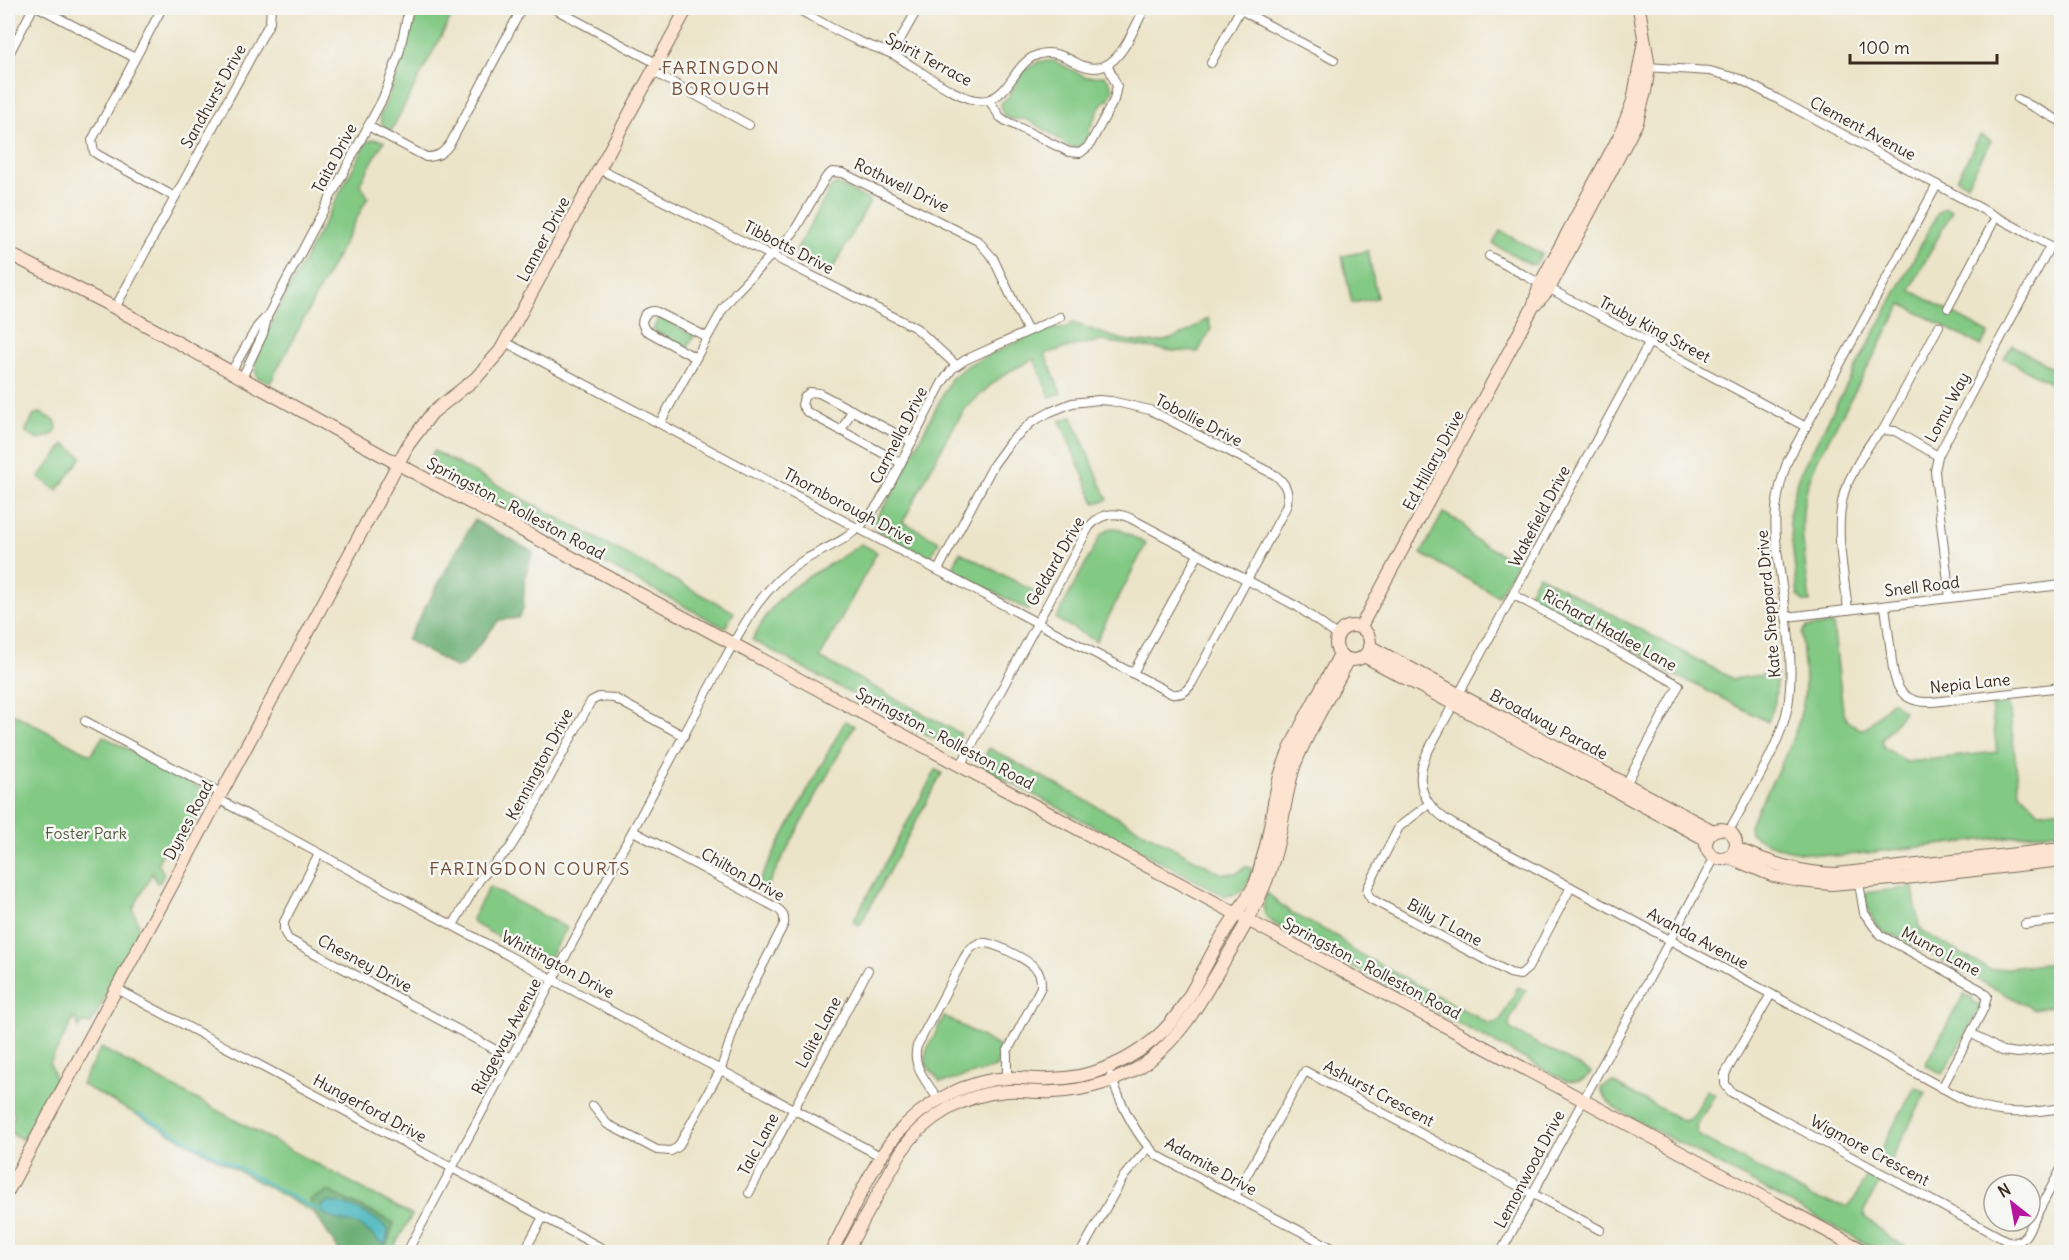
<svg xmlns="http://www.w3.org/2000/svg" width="2069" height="1260" viewBox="0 0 2069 1260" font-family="Delius,sans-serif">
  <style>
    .green { fill: #82c984; stroke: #5e7a51; stroke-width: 1.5 }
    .forest { fill: #69ad72; stroke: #526c48; stroke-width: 1.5 }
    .water { fill: #45b5bd; stroke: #40706e; stroke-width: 1.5 }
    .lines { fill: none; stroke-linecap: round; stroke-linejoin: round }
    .stream { stroke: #45b5bd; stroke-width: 3 }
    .street-casing { stroke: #796b5a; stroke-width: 10 }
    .secondary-casing { stroke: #796b5a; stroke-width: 14 }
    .street { stroke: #fff; stroke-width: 8 }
    .secondary { stroke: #fde4d1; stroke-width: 12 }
    .labels { text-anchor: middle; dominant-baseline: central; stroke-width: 5; stroke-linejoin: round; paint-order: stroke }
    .street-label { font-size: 16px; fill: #3b2a1e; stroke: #f6f6f2 }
    .park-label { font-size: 16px; fill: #505a3d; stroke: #f6f6f2 }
    .neighbourhood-label { font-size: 18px; letter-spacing: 1.5px; fill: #73503a; stroke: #f6f6f2 }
  </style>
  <rect width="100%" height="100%" fill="#f6f6f2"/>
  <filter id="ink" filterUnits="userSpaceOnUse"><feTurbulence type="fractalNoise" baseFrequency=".0167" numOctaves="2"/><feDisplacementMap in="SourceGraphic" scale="12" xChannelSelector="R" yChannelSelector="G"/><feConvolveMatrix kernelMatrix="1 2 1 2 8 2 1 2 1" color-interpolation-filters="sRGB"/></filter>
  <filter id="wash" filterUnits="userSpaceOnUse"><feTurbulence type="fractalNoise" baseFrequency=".008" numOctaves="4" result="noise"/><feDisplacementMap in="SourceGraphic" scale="24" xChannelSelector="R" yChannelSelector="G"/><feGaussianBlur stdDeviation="1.35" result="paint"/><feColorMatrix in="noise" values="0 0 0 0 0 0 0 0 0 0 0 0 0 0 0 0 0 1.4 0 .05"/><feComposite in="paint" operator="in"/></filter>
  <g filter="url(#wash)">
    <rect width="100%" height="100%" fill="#ece4c8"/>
    <g class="green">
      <path d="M416,8h40l-65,123c-8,-3 -10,-7 -11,-15 16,-36 29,-70 36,-108z"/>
      <path d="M1040,61h14l32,16 18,-1 4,3 5,10 -5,11 -6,3 -13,27 1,4 -10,13c-16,3 -19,-9 -32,-15 -7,-4 -17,-12 -25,-13 -7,0 -11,2 -18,-3 -4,-4 -4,-8 -4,-13l7,-6 16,-26z"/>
      <polygon points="1980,135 1991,141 1967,184 1957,179"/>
      <path d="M374,139l10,2 -24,42 8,14 -98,186 -13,-6c-7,-18 12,-41 17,-60l93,-175z"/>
      <polygon points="837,184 870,201 832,270 795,252 831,187"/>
      <path d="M1946,208l6,3 -42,79 79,43 -8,13 -79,-42 -85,157c-3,9 -8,18 -10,27 -10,37 -1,76 3,114h-7l-5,-6 -9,-81 9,-38 139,-262 4,-5z"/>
      <polygon points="1500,231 1542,254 1536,264 1532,265 1493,244"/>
      <polygon points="1368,251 1377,298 1352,303 1342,256"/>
      <polygon points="659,317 694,336 687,348 653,330"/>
      <path d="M1208,318l3,11 -13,23 -24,-1 -72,-10 -29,5 -28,8 16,39 -11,4 -16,-38 -24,12 -17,12 -27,25 -17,26 -46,88 36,19 -9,17 -52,-27 -4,-6v-4l15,-22 62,-120 15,-13 77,-36 23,-2 6,-5c12,3 23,8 35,12 40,14 68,9 101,-17z"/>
      <polygon points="2012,345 2061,373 2061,389 2004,358"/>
      <polygon points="41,413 56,422 57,428 54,434 38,440 26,433 26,430 35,414"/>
      <polygon points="1072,417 1108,500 1095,503 1060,421"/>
      <polygon points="65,444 82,457 57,491 39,477"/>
      <polygon points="434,451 734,612 725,628 425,467"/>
      <polygon points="1443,513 1463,524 1472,538 1517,563 1498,596 1421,554"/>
      <polygon points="1111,528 1117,528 1146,544 1096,641 1056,619 1101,535"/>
      <path d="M861,544l16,8 -57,106 141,76 -7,15 -202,-109c6,-10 12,-22 19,-31 23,-30 61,-43 90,-65z"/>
      <polygon points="960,552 1037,593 1028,610 952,570"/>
      <polygon points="1538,575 1733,679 1777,673 1775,702 1768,722 1692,683 1666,672 1667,668 1581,622 1579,625 1562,617 1527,597"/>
      <path d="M1833,624l10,87 5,10 12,8 6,-1 26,-27 12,10 -22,29 1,6 23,16 91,-10 -6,-46 18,-2 10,87 20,21 22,-3v22l-222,25c-29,-2 -65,-5 -89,-23l-1,-8c20,-38 48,-83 55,-127 3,-22 -2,-43 -2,-65l5,-6z"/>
      <polygon points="8,711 91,755 103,736 204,790 210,796 193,826 194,829 186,845 180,844 175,850 171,841 169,845 166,845 158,863 164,874 160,882 157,883 152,873 133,909 140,929 91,1024 82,1023 79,1028 76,1019 74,1018 50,1063 57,1085 26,1141 8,1132 8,1128 15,1114 8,1109"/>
      <polygon points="845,721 854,726 765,890 757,885"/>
      <path d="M989,748l233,126 15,-1 9,-7 7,3c-6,17 -8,25 -28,27l-245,-130z"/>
      <polygon points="936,770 942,773 860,925 853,922"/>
      <polygon points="489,887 567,928 550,956 543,961 473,923 472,919"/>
      <path d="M1913,887l6,39 4,6 67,38 71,-8v43l-28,4 -139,-74 -2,2c-18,-9 -25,-24 -27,-44z"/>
      <path d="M1267,893l23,19 48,25 14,13 136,73h8l5,-4 17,-32 8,4 -16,28 -1,8 4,4 78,41c-8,10 -13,11 -25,9l-273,-146c-18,-11 -38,-17 -26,-42z"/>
      <polygon points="1964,994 1973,998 1972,1001 1981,1006 1943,1074 1925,1065"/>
      <polygon points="944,1016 1000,1047 996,1067 950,1081 940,1082 926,1064 926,1052"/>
      <polygon points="101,1048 412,1215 391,1252 385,1252 81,1084"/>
      <path d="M1612,1082l71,39c13,-1 18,-21 23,-31l9,4 -19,33 1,6 4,4 112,61c6,1 31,9 35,8 2,-1 3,-2 4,-3l15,-28 13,7 -16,29v5l27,23 25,13h-35l-239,-129c-15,-9 -37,-16 -41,-35z"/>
      <polygon points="1915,1087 1926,1093 1888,1165 1876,1158"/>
    </g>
    <g class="forest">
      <polygon points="474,520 533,552 525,577 523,610 518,618 499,620 465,663 457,668 407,640"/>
      <polygon points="328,1191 394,1223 384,1252 340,1252 315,1214 310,1200"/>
    </g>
    <path class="water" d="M329,1202c23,2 42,12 59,27l-1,13 -5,2c-7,-6 -15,-15 -24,-19 -13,-5 -26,-3 -37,-14l1,-6z"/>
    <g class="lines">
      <polyline class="stream" points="139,1114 305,1204 321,1211"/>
    </g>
  </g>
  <g filter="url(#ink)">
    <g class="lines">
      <g class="street-casing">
        <g id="street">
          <polyline points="40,8 135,58"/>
          <polyline points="162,8 92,140 94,152 100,156 175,197"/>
          <polyline points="553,8 656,63"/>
          <path d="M796,8c20,11 39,23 60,32 12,6 26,9 38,15 21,11 69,51 93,45 25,-6 27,-39 53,-46 13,-3 24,2 35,8 40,23 54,-26 70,-54"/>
          <polyline points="1237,8 1334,60"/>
          <polyline points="892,54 918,8"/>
          <polyline points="8,56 33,8"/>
          <polyline points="1211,63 1241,8"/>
          <polyline points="1646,67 1710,71 1740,79 2062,252"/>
          <polyline points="652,71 749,125"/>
          <polyline points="2018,99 2062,122"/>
          <polyline points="989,100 1000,117 1006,121 1069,152 1080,153 1089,146 1114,100 1117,86 1108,66"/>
          <path d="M368,126l58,31c12,0 17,-4 24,-13l72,-136"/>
          <polyline points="599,169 916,328 956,365"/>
          <polyline points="1489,256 1806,427"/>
          <polyline points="115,308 270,22 271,8"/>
          <polyline points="1948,308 1996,217"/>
          <path d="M505,342l667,352c10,1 15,-3 20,-11l94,-176c4,-13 0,-24 -11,-32l-125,-65 -39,-9 -12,-1 -27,3 -22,9 -18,10 -22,20 -16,22 -56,106"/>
          <path d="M1649,343l-222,410c-15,32 -2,54 26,71l318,170 199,109c31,13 59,10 92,5"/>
          <path d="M696,358l-51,-28 -3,-7c1,-8 5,-12 13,-12l52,26"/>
          <polyline points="231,372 257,327 268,315 383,98 399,54 409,8"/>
          <polyline points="242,378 263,334 267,318"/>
          <polyline points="660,423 723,309 736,292 793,233 826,177 832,172 843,173 978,241 993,258 1027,330"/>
          <polyline points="1883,430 1939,326"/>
          <polyline points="841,431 852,410"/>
          <polyline points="901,463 807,412 802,405 804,397 810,392 819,393 912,442"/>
          <polyline points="1514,595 1679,685 1624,788"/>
          <polyline points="1950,598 1936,482 1935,471 1938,456 2050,246"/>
          <path d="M1885,606c2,16 4,31 6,47 3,29 6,51 42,49l129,-15"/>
          <path d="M1848,610c-4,-37 -14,-80 -4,-117 3,-10 9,-20 14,-30 8,-13 13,-24 25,-33l12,1 43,25"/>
          <polyline points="1786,617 2062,585"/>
          <polyline points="1133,673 1198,555"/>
          <polyline points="85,721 221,793"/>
          <path d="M961,765l128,-238c11,-13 25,-16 41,-9l168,89 40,29"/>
          <polyline points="218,799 882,1157"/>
          <polyline points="1429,804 1399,827 1368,887 1367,892 1371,899 1510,973 1520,975 1528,968 1571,887"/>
          <path d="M1729,831c20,-38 55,-90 60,-132 5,-42 -3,-85 -9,-127 -3,-21 -6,-42 -4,-63 2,-17 6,-33 12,-49l149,-275"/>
          <polyline points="319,854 284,922 284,931 288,939 511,1058"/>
          <polyline points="1858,877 1864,913 1880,935 1981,990 1987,996 1984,1008 1942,1088"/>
          <polyline points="2025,924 2062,920"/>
          <polyline points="453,925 480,879 510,848 522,829 591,701 599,697 614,698 684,736"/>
          <polyline points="117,989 609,1252"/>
          <polyline points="1771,994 1725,1074 1725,1084 1731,1092 2007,1241 2019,1242 2026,1235 2062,1167"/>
          <polyline points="1971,1033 2002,1051 2018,1053 2062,1047"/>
          <path d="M1111,1076c10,29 23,57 45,79l184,97"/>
          <path d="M939,1100c-11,-16 -28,-34 -22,-54l47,-88c4,-7 9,-14 17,-15 11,-2 48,17 55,26 5,5 5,11 5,18l-34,65v26"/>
          <path d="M593,1106l14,18 50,26 14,1 7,-4 43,-78 19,-59 44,-86c1,-9 -2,-13 -9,-17l-142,-76"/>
          <polyline points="749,1193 868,970"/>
          <polyline points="1235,1196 1305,1071 1600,1230"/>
          <path d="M407,1252l316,-590c21,-38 40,-76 78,-100 21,-13 45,-20 62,-39 18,-19 29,-42 41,-66 13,-25 25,-49 38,-74l10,-14 13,-9 95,-43"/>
          <polyline points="524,1252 543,1217"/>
          <polyline points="1081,1252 1124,1176 1149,1147"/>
          <polyline points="1501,1252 1715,857"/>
        </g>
      </g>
      <g class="secondary-casing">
        <g id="secondary">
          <polyline points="8,253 115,308 398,464 1866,1252"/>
          <polyline points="1536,304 1549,289 1637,122 1645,92 1649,67 1639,8"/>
          <circle cx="1353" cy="643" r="17"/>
          <polyline points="1360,628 1533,307 1540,284 1620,135 1633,101 1644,41"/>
          <polyline points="1369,646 1713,831"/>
          <polyline points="1364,656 1707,840"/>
          <circle cx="1721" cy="844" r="15"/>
          <path d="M1735,848c34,15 65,25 101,26l226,-25"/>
          <polyline points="1728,857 1774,876 1800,881 1831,884 1905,878 2062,860"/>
          <polyline points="8,1191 408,445 432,413 476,378 500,351 687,8"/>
          <path d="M831,1252c20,-37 40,-86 66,-118 26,-31 71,-54 111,-56 14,-1 27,2 41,1 42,0 84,-18 114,-48 24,-24 38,-58 55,-88 11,-19 25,-38 36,-57 4,-8 6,-18 8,-26 10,-30 10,-63 21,-93 14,-39 38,-76 57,-113"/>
          <path d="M846,1252l55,-100c23,-35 64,-58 106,-61 15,-1 30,2 46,1 32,-1 71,-12 97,-32 35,-28 51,-60 73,-97 20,-33 39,-65 50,-102 10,-31 11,-65 22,-97 14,-36 36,-70 54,-105"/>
        </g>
      </g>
      <use href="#street" class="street"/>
      <use href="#secondary" class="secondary"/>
    </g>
  </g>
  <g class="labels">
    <g class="street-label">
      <text transform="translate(929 59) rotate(28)">Spirit Terrace</text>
      <text transform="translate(213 96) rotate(-61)">Sandhurst Drive</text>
      <text transform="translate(1863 128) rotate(28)">Clement Avenue</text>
      <text transform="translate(334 158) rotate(-62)">Taita Drive</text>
      <text transform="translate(902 185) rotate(26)">Rothwell Drive</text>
      <text transform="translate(543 239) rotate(-62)">Lanner Drive</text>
      <text transform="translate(789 247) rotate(27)">Tibbotts Drive</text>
      <text transform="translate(1655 329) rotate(28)">Truby King Street</text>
      <text transform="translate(1947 407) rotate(-62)">Lomu Way</text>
      <text transform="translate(1199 420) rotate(27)">Tobollie Drive</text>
      <text transform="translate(898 435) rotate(-63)">Carmella Drive</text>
      <text transform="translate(1433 460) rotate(-62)">Ed Hillary Drive</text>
      <text transform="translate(849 506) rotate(28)">Thornborough Drive</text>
      <text transform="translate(516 508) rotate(28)">Springston - Rolleston Road</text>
      <text transform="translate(1539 516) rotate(-62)">Wakefield Drive</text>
      <text transform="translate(1055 561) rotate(-60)">Geldard Drive</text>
      <text transform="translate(1922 586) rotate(-7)">Snell Road</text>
      <text transform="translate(1768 604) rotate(-95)">Kate Sheppard Drive</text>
      <text transform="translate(1610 630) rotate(29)">Richard Hadlee Lane</text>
      <text transform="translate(1970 683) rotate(-6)">Nepia Lane</text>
      <text transform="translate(1549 724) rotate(28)">Broadway Parade</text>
      <text transform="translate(945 738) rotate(28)">Springston - Rolleston Road</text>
      <text transform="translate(539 764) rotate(-62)">Kennington Drive</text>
      <text transform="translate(188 820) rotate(-62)">Dynes Road</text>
      <text transform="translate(743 874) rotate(29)">Chilton Drive</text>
      <text transform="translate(1445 922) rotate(28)">Billy T Lane</text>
      <text transform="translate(1698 938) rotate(28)">Avanda Avenue</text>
      <text transform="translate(1941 951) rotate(28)">Munro Lane</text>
      <text transform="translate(365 963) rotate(28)">Chesney Drive</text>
      <text transform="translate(558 964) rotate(28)">Whittington Drive</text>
      <text transform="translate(1372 968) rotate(28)">Springston - Rolleston Road</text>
      <text transform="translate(818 1032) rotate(-62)">Lolite Lane</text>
      <text transform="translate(506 1036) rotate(-62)">Ridgeway Avenue</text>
      <text transform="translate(1379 1093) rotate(28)">Ashurst Crescent</text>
      <text transform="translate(370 1108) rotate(28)">Hungerford Drive</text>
      <text transform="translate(758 1144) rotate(-62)">Talc Lane</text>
      <text transform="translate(1870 1150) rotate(28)">Wigmore Crescent</text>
      <text transform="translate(1211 1166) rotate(29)">Adamite Drive</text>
      <text transform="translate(1529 1169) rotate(-62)">Lemonwood Drive</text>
    </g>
    <g class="park-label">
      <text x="86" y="833">Foster Park</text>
    </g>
    <g class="neighbourhood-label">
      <text x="721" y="67">FARINGDON<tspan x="721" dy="21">BOROUGH</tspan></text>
      <text x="530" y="868">FARINGDON COURTS</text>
    </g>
  </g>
  <rect width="2069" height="1260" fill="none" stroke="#f6f6f2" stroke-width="30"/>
  <g transform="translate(2012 1203) rotate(329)"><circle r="28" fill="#f6f6f2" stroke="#aba49d" stroke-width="1.5"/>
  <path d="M0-4.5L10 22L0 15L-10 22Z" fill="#b5179e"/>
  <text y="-9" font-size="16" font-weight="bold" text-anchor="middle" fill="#3b2a1e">N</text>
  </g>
  <path d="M1850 54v9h147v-9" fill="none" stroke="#3b2a1e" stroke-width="3"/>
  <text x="1859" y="54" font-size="18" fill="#3b2a1e" stroke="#f6f6f2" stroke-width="4.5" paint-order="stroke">100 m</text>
</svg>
